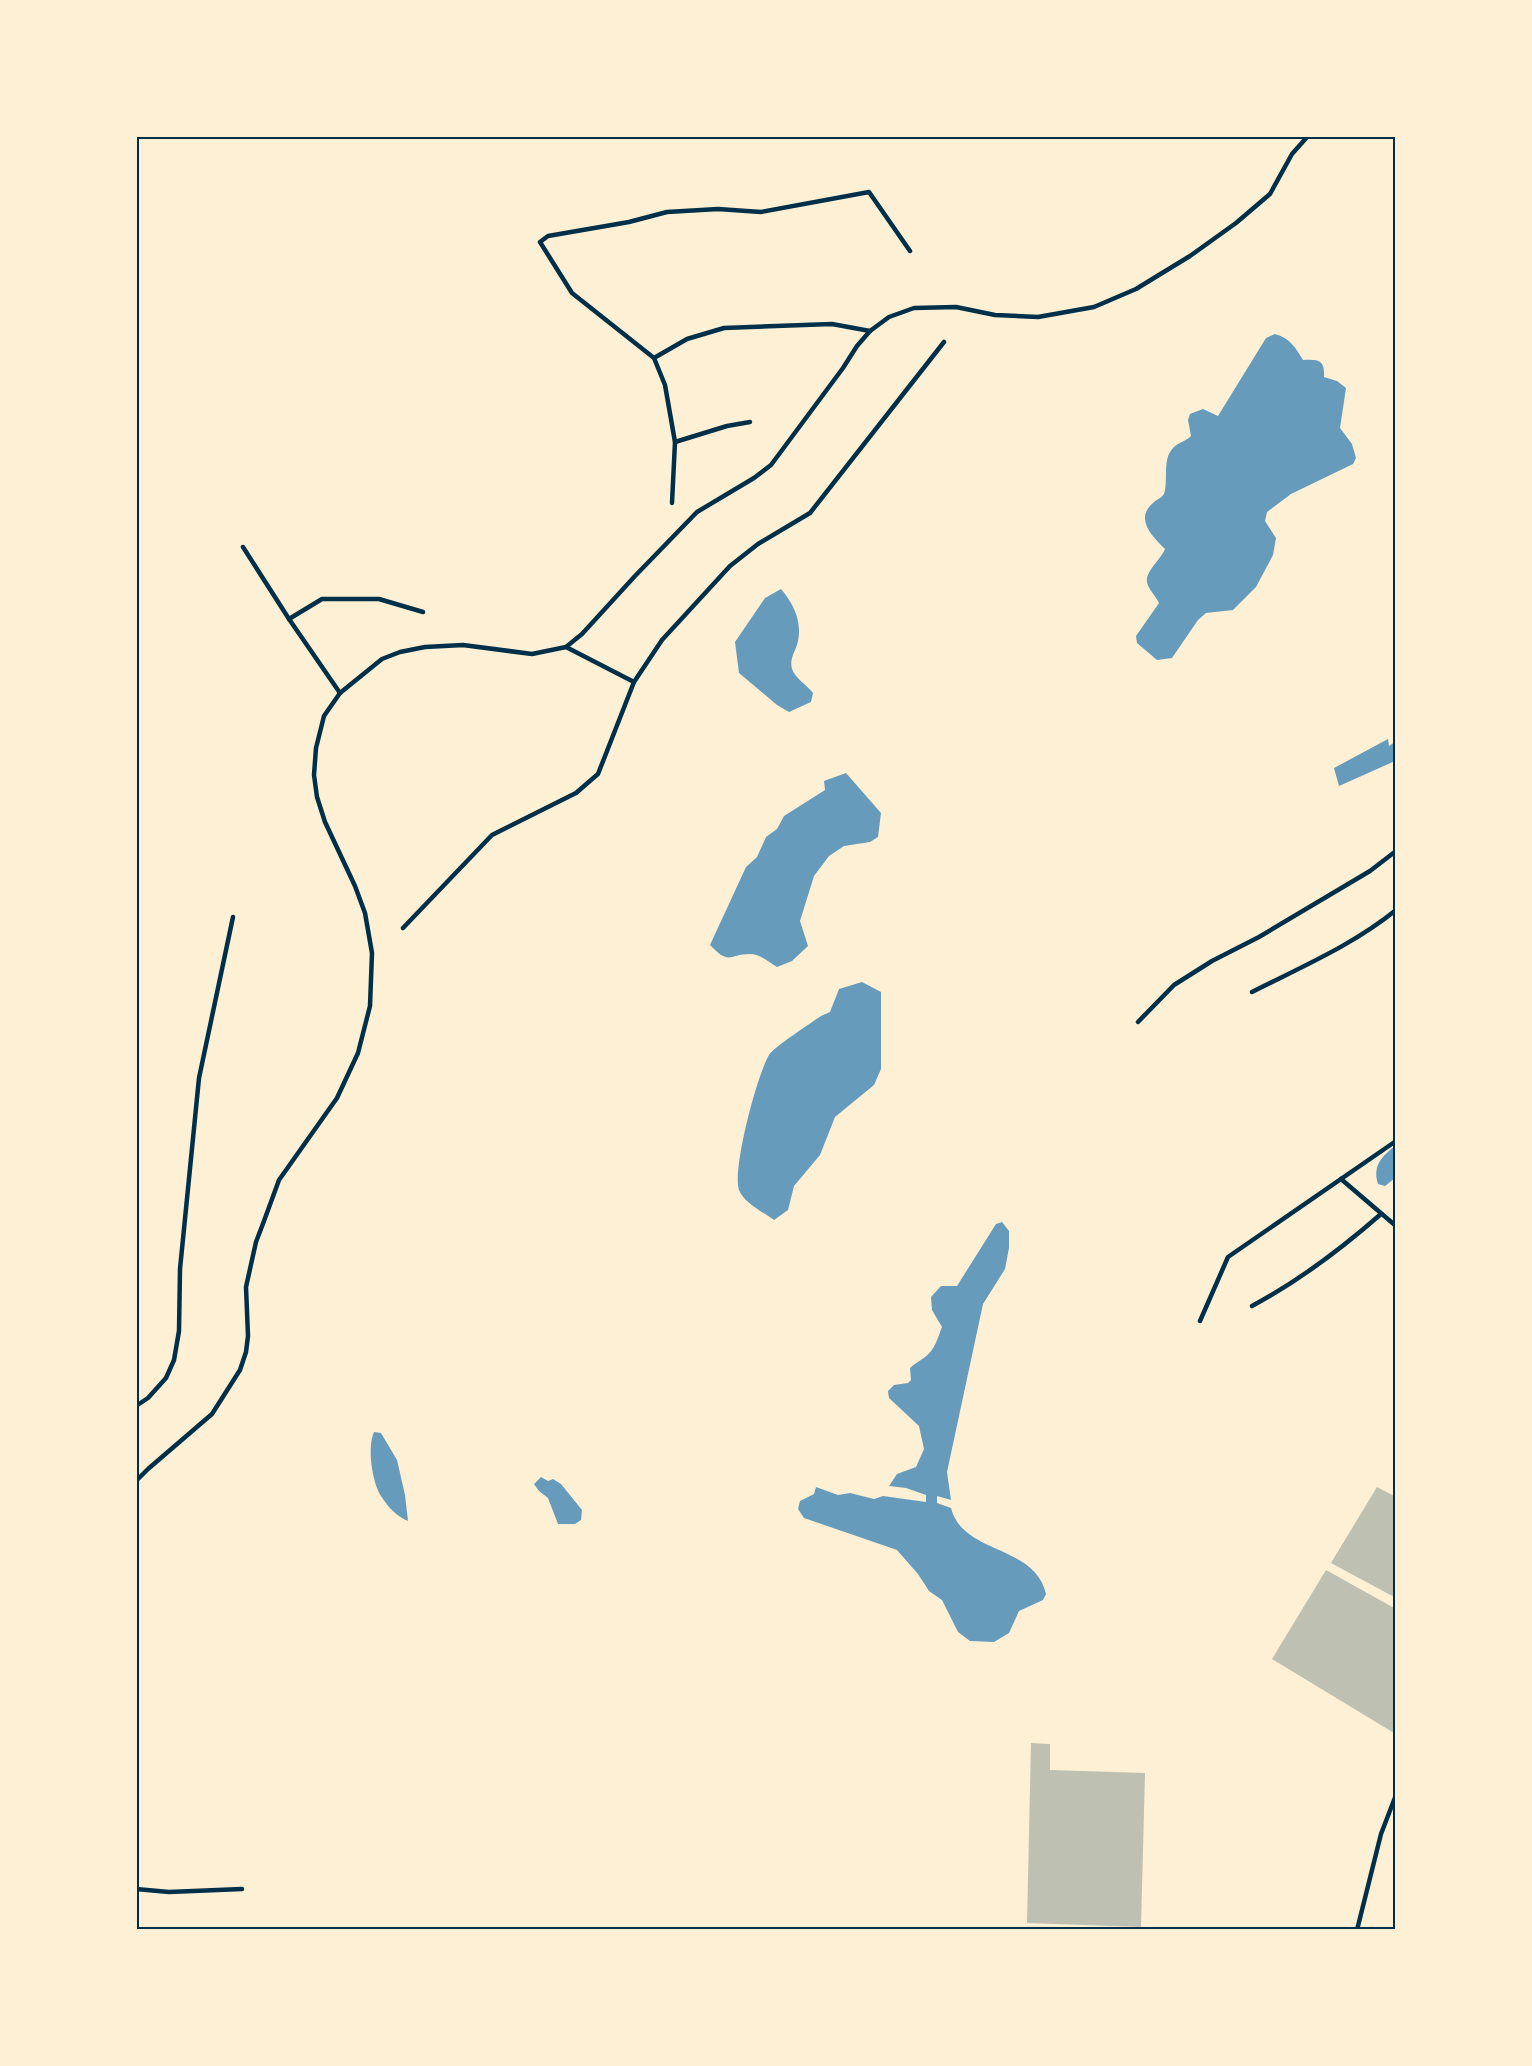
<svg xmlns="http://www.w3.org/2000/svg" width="1532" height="2066" viewBox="0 0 1532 2066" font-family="Roboto,sans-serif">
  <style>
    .water { fill: #669bbc }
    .building { fill: #bec0b2 }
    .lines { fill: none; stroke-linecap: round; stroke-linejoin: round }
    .minor { stroke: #003049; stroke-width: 4.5 }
    .neatline { fill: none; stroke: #003049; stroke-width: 2 }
  </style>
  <rect width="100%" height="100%" fill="#fdf0d5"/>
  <g class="water">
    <path d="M1275,334c15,4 20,13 28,26 16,-1 22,0 21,17l13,4 9,7 -6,40 12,16 4,14 -3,6 -62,30 -24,18 -2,9 11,17 -3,17 -17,32 -23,23 -27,3 -8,7 -26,38 -15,2 -20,-17 -1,-7 23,-33c-3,-7 -11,-14 -12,-21 -2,-10 14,-23 18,-33 -12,-12 -31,-30 -12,-46 5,-5 11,-5 12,-13 3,-14 -3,-33 10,-44 5,-4 11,-5 16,-10l-3,-16 2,-6 13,-5 15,7 48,-78z"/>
    <path d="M781,589c13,15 21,33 17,52 -2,10 -9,17 -6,28 3,9 15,16 21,24l-2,9 -22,10 -12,-7 -38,-32 -4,-31 30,-44z"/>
    <polygon points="1388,739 1389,746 1395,742 1395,761 1339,786 1334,768"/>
    <path d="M846,773l35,40 -3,24 -8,5 -26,4 -15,10 -15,20 -14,45 8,25 -16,15 -15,6c-8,-5 -17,-13 -27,-13 -21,0 -20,12 -40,-9l36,-78 11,-10 9,-20 11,-8 7,-13 41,-26 -1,-9z"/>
    <path d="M862,982l19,10v77l-7,16 -39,32 -15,38 -26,31 -6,24 -14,10c-11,-8 -30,-17 -35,-30 -7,-21 18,-115 30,-135 5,-8 42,-32 52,-39l9,-4 9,-23z"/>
    <path d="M1395,1146v32l-10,8 -7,-2c-6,-18 4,-28 17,-38z"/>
    <path d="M1002,1222l7,9v17l-4,21 -22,35 -36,168 4,28 -14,-4v7l14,5c12,47 84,36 95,86l-3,6 -24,11 -10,22 -15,9 -24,-1 -12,-9 -16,-32 -13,-9 -11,-17 -21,-24 -93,-32 -6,-9 2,-8 14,-7 2,-7 22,8 12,-2 24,6 9,-3 43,6v-7l-20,-7 -17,-2 8,-12 19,-7 8,-18 -5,-23 -30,-28 -1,-7 6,-6 14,-2 3,-3 -1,-12c5,-5 10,-7 15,-11 10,-7 13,-20 17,-30l-10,-17 -1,-13 10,-11h16l39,-62z"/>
    <path d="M374,1432l7,1 16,27 8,35 3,26c-12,-5 -20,-14 -27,-25 -9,-14 -14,-49 -7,-64z"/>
    <polygon points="541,1477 548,1481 553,1479 561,1484 582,1510 581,1520 575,1524 558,1524 548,1498 539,1491 534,1484"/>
  </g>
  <g class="building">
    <polygon points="1377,1487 1396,1497 1396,1598 1331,1563"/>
    <polygon points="1326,1570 1396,1609 1396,1730 1394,1733 1272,1659"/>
    <polygon points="1031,1743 1050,1744 1050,1770 1145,1773 1141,1927 1027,1923"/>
  </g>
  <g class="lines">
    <g class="minor">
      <polyline points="654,358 687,339 724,328 832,324 870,331"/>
      <polyline points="675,442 727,426 750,422"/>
      <polyline points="672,503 675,442 665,385 654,358 572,293 540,242 548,236 629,222 667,212 718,209 761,212 869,192 910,251"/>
      <polyline points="243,547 289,619 340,693"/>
      <polyline points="289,619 322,599 379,599 423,612"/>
      <polyline points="566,647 634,682"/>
      <polyline points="403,928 492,835 576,793 598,774 634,682 662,640 730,566 758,544 810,513 944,342"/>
      <path d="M1252,992c49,-25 101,-47 144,-82"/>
      <polyline points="1138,1022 1174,985 1212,961 1259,937 1370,871 1396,851"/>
      <polyline points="1341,1179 1396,1226"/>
      <path d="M1252,1306c47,-25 89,-57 129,-92"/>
      <polyline points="1200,1321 1228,1257 1396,1141"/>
      <polyline points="136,1406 148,1398 166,1378 174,1360 179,1331 180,1269 199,1078 233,917"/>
      <polyline points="136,1481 148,1469 212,1414 240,1370 246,1352 248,1336 246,1287 256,1242 264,1221 279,1180 337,1098 358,1053 370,1006 372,953 365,913 355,886 325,822 317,797 314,775 316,748 324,716 340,693 382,659 400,652 425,647 463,645 532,654 566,647 582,634 635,576 697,512 754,478 771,465 843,368 857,346 870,331 889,317 914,308 956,307 995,315 1038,317 1094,307 1136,289 1190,256 1236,223 1270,194 1292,154 1308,136"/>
      <polyline points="136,1889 169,1892 242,1889"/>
      <polyline points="1357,1930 1381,1834 1396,1795"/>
    </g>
  </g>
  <rect width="1532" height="2066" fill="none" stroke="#fdf0d5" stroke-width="276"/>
  <rect x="138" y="138" width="1256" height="1790" class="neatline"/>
</svg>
